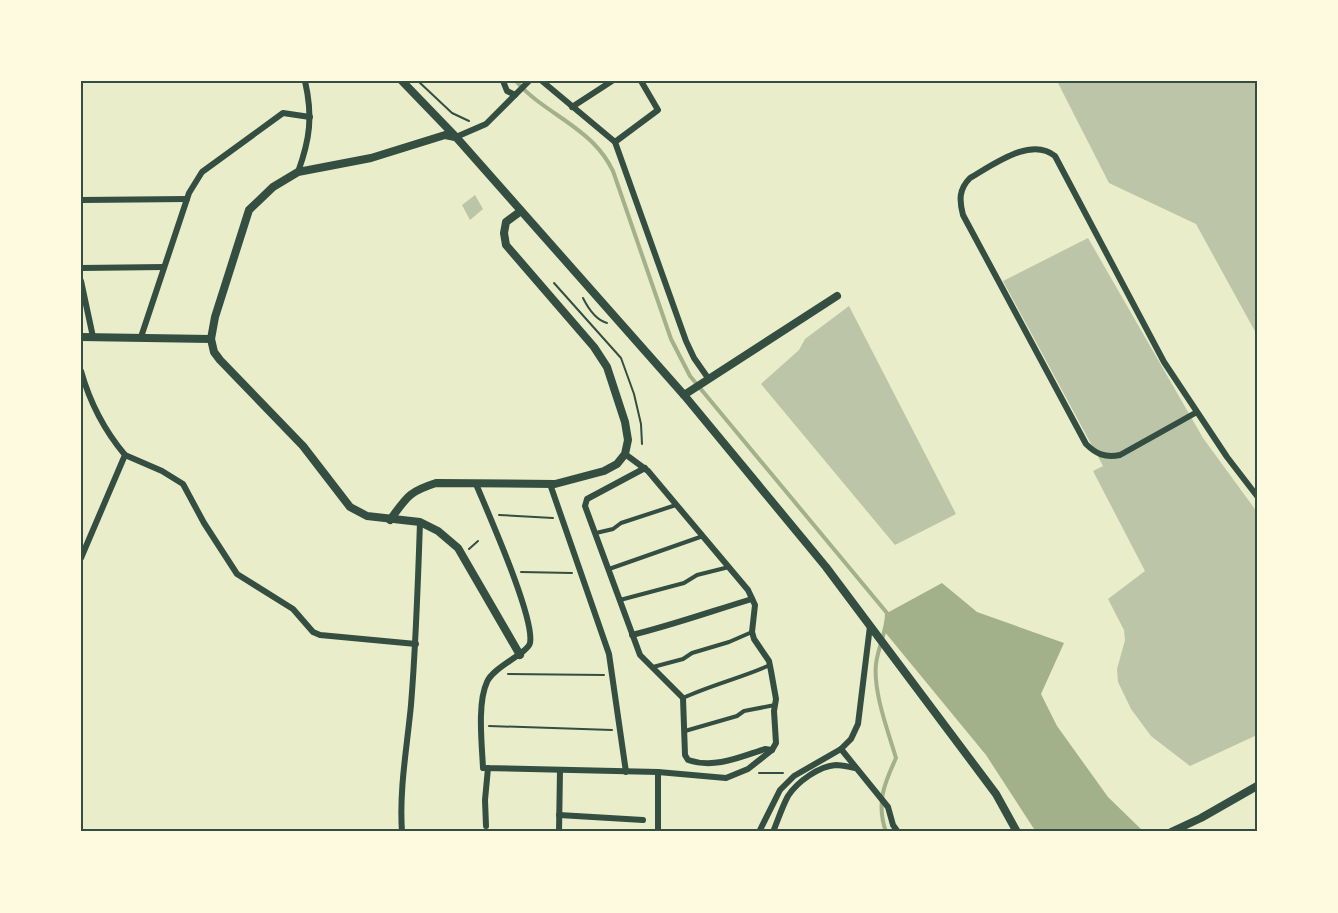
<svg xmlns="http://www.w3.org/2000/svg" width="1338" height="913" viewBox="0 0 1338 913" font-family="Montserrat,sans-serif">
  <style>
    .water { fill: #a3b18a }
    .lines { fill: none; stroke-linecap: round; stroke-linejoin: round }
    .stream { stroke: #a3b18a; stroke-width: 4 }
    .building { fill: #bcc5a7 }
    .path { stroke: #344e41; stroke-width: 2 }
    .service { stroke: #344e41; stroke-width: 4 }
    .minor { stroke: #344e41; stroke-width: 6 }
    .tertiary { stroke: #344e41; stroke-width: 8 }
    .neatline { fill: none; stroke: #344e41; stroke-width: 2 }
  </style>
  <rect width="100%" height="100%" fill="#e9edc9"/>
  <polygon class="water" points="942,583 977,612 1064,643 1041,694 1057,726 1108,797 1144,832 1036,832 986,755 884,631 888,623 887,613"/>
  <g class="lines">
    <path class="stream" d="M516,81c22,26 55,39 78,63 8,8 14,17 19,27l58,168 19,37 197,237c0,18 -9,34 -11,51 -3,28 12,67 20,94 -12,26 -20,45 -10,74"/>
  </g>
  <g class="building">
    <polygon points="1057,81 1257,81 1257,335 1196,224 1109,183"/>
    <polygon points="475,195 483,209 470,220 462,205"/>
    <polygon points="1088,238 1203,438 1257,512 1257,735 1190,766 1151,736 1131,709 1118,682 1117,669 1125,640 1124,630 1108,599 1145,571 1093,471 1103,466 1003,281"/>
    <polygon points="849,306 956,514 895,545 761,384 799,350 805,339"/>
  </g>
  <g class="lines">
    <g class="path">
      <polyline points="418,81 452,113 469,121"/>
      <polyline points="554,283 621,358 634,394 641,424 642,444"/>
      <path d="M583,298c5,10 13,22 24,25"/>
      <polyline points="499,515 553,518"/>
      <polyline points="469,549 478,541"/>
      <polyline points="521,572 572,573"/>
      <polyline points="508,674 604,675"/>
      <polyline points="489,726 612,730"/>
      <polyline points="759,773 783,773"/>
    </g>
    <g class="service">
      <polyline points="596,533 613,529 621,523 676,505"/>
      <polyline points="609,569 703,536"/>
      <polyline points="620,600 684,583 697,575 729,567"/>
      <polyline points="653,667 683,659 692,653 729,642 752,632"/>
      <path d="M683,698c28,-13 58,-20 87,-33"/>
      <polyline points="685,731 737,716 744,711 775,705"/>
    </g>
    <g class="minor">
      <polyline points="503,81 507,91 515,95"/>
      <polyline points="542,81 615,142 686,341 694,358 708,378"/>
      <polyline points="572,107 612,81"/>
      <polyline points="456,137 486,124 529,81"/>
      <polyline points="615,142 658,110 641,81"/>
      <path d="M298,172c12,-33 15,-56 7,-91"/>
      <polyline points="81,200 187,199"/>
      <polyline points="81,268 164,267"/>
      <polyline points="81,281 93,337"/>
      <polyline points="141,337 189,193 202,172 283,113 310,117"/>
      <path d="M81,371c9,32 23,59 44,84l-44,103"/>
      <path d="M1197,412l-77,43c-15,3 -24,-1 -34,-11l-123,-229c-4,-15 -4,-26 7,-37 23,-13 61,-42 85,-22l109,206 63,95 30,39"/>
      <polyline points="125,455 162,471 183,484 204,523 237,574 293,609 313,632 320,635 416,644"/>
      <path d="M645,468l-58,31 -2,7 55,149 43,43 2,57 3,5c27,9 52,-3 77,-11l7,1"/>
      <path d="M476,484c12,29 59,134 54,159 -2,10 -37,24 -43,39 -10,21 -5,63 -4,86l175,4 68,6 22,-9 24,-19 4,-7 -2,-32 2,-12 -5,-28 -2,-10 -15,-22 -2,-7 3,-27 -7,-15 -100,-119 -23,-17"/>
      <polyline points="550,484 609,654 626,772"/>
      <path d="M632,635c41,-10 80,-24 120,-36"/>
      <polyline points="841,749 888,807 893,825 898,832"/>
      <polyline points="658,772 658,832"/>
      <polyline points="559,815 643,820"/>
      <polyline points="486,826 485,800 488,768"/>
      <path d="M402,832c-3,-42 5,-85 9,-127 5,-61 7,-122 9,-183"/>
      <polyline points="559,832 560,770"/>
      <polyline points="759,832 780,790 794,776 841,749 851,739 858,724 870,626"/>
      <path d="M773,832c5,-12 9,-25 15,-36 9,-14 31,-30 48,-31 6,0 13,2 19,3"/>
    </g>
    <g class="tertiary">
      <polyline points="402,81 456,137 684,395 826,567 996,794 1017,832"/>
      <polyline points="455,137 445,135 371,158 298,172 273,187 249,210 215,317 211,339 214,352 220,360 303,446 350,507 367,516 420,522 438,531 458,548 520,655"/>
      <polyline points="81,337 211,339"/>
      <polyline points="684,395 837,296"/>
      <path d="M390,520c17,-23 18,-28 46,-37l119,1 49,-13 13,-7 8,-10 3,-14 -3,-18 -18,-55 -13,-20 -88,-102 -2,-12 2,-11 15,-11"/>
      <polyline points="1171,832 1201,818 1257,786"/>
    </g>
  </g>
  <rect width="1338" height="913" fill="none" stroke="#fefae0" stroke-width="165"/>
  <rect x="82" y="82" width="1174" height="748" class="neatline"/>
</svg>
